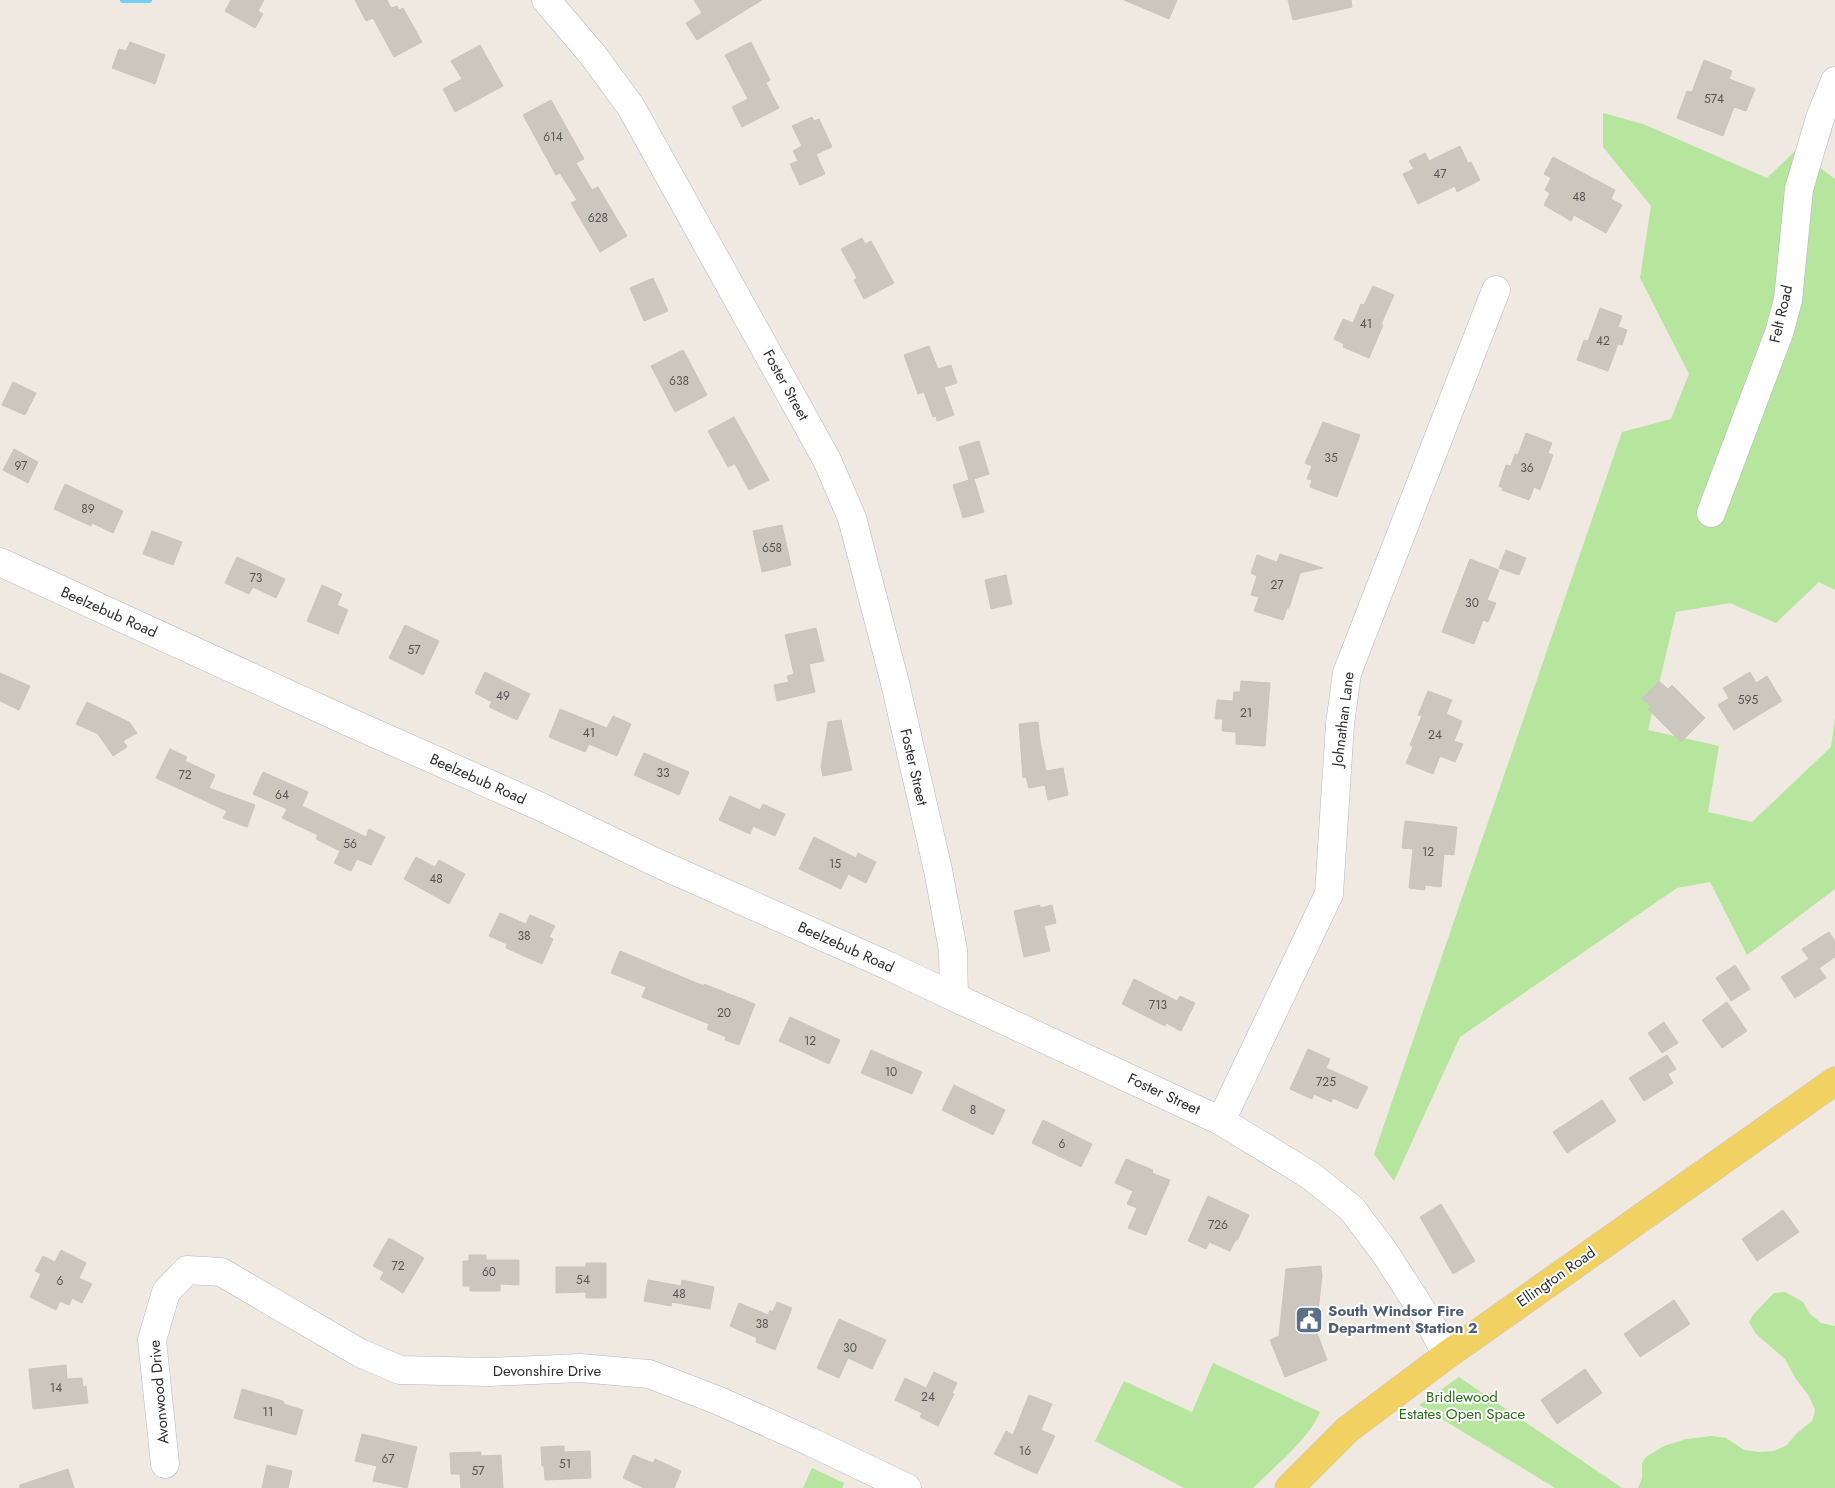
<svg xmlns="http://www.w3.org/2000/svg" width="1835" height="1488" viewBox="0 0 1835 1488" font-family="Jost,sans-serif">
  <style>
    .green { fill: #b6e59e }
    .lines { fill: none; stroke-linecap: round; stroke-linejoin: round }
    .stream { stroke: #75cff0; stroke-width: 6 }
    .building { fill: #cbc7bf; stroke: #cbc5ba }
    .minor-casing { stroke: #b4b7c1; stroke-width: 29 }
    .major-casing { stroke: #c9c9c9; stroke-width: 29 }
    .minor { stroke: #fff; stroke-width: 28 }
    .major { stroke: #f2d163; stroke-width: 28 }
    .labels { text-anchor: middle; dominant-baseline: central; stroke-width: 4; stroke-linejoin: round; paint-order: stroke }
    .number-label { font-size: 12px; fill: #555452 }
    .street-label { font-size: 15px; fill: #2e2e2e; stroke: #fff }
    .service-label { font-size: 15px; font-weight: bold; fill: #4e5e75; stroke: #fff; text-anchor: start }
    .park-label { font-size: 15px; fill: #2c6e1b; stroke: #fff }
  </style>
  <rect width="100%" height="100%" fill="#efe9e1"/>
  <g class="green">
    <polygon points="1603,113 1643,124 1767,178 1796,150 1835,179 1835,590 1819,582 1776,623 1730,603 1676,612 1648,730 1719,746 1708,812 1752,822 1831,747 1835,718 1835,889 1747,955 1710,882 1677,888 1460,1037 1394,1181 1374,1154 1622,432 1671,419 1689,374 1640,278 1651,206 1603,147"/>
    <polygon points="1785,1292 1803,1302 1810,1314 1821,1323 1835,1326 1835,1488 1638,1488 1642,1478 1642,1463 1646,1457 1664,1446 1686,1439 1711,1436 1726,1438 1744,1450 1759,1452 1774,1451 1787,1445 1796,1434 1812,1421 1814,1415 1815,1410 1809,1396 1796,1379 1785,1359 1756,1334 1749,1322 1753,1315 1774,1293"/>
    <path d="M1213,1363l107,49c-11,27 -46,55 -67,76h-69l-89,-47 29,-60 68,31z"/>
    <polygon points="1459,1377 1622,1488 1555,1488 1419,1405"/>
    <polygon points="812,1468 844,1483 842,1488 803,1488"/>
  </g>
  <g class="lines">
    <polyline class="stream" points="123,0 149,0"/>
  </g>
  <g class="building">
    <polygon points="231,0 264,0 258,11 263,14 255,28 225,11"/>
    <polygon points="355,0 387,0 391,8 397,6 399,10 403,8 422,42 394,57 373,18 366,21"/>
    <polygon points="694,0 762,0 697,40 686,23 702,13"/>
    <polygon points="1124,0 1177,0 1169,19"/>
    <polygon points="1288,0 1351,0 1352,7 1293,20"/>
    <polygon points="130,42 165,55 155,84 112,68 119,49 126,51"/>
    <polygon points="751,42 770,80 766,83 779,108 742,127 732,107 748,99 725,55"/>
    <polygon points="480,45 503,86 455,112 443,89 462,79 451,61"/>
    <polygon points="1704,60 1732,71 1729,79 1755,89 1746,111 1734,107 1723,136 1677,118 1687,91 1692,92"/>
    <polygon points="551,100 584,159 576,163 592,190 598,187 627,236 600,252 571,203 577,200 560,173 556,175 523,115"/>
    <polygon points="812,117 814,121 819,119 832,147 816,154 825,174 800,185 790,164 798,161 793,151 802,146 792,126"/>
    <polygon points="1460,146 1468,163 1471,162 1480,180 1457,192 1455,186 1418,204 1403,174 1414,169 1409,161 1425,153 1429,161"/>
    <polygon points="1553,157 1615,190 1611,199 1622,205 1606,233 1574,215 1571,221 1544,205 1550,193 1545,190 1551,178 1544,174"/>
    <polygon points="862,238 865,244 871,241 894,283 864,299 854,280 857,278 841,249"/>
    <polygon points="653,278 668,311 644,321 630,288"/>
    <polygon points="1373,286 1394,295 1381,324 1383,325 1369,358 1343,347 1344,344 1334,339 1343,319 1353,323 1361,304 1364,305"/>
    <polygon points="1600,308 1622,316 1618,327 1627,330 1622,345 1618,344 1608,371 1577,360 1584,340 1588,341"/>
    <polygon points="929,346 938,369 951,365 957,383 944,387 954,415 937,421 936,416 933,417 924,392 918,394 904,355"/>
    <polygon points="683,350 707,395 675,412 651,366"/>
    <polygon points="13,382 36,393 25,415 2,405"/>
    <polygon points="734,417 769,480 749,490 735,464 728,467 708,431"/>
    <polygon points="1323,422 1360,435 1337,497 1310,487 1312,480 1307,479 1312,466 1305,463"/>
    <polygon points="1526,433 1552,443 1548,453 1553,455 1540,490 1534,487 1529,500 1502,490 1503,488 1499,486 1506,465 1511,466 1515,454 1518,455"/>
    <polygon points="979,441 989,474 974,479 984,512 963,518 953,485 969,480 959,447"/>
    <polygon points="14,449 38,462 28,483 3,470"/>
    <polygon points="65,484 123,511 113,533 92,523 91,526 54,509"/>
    <polygon points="782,525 791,565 762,572 753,531"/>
    <polygon points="152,531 182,542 173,565 143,554"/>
    <polygon points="1506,550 1526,558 1519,575 1499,568"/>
    <polygon points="1280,554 1323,568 1300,573 1289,608 1287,608 1283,620 1254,611 1259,597 1251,595 1257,576 1251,573 1257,555 1277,562"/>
    <polygon points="237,557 285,579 276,598 253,587 249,594 225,583"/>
    <polygon points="1470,559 1499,570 1487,600 1496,603 1488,622 1483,620 1474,644 1442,632"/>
    <polygon points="1006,575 1012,604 991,609 985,580"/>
    <polygon points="322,585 342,594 337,605 348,610 338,634 307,621"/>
    <polygon points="405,625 439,641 423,675 389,658"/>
    <polygon points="816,628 824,661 809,664 815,692 777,701 774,685 789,682 787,676 794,674 785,635"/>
    <polygon points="485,672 530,694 517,720 489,707 492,702 475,693"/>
    <polygon points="1750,672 1756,683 1767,676 1782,701 1734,730 1718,705 1729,698 1723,688"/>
    <polygon points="0,673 30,686 19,710 0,701"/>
    <polygon points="1241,681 1270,683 1265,746 1236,744 1236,732 1222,731 1223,719 1215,719 1217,700 1233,701 1234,692 1240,692"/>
    <polygon points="1659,681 1668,689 1672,685 1705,718 1681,742 1648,709 1651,706 1642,698"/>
    <polygon points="1428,691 1452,700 1446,714 1462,721 1454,741 1463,744 1455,762 1440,756 1433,774 1406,763 1413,747 1410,745 1422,716 1418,715"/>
    <polygon points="87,702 129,722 137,733 123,741 127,747 113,756 98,734 76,724"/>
    <polygon points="560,709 607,728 613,716 631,724 617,756 589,744 585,752 549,737"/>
    <polygon points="841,720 852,770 823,776 821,767 828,722"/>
    <polygon points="1038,722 1040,741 1046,771 1063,768 1068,795 1048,800 1045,785 1029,788 1026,777 1023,778 1019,724"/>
    <polygon points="170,749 187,757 185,761 215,775 209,788 255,805 247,827 223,818 227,811 156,778"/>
    <polygon points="644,753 689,772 679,795 634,775"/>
    <polygon points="263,772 308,792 302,806 366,837 369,829 385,837 371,865 357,859 351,871 334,863 340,851 316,839 318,835 282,818 287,809 253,794"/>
    <polygon points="730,796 760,810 763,804 785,814 775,836 753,826 750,834 719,820"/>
    <polygon points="1405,821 1457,827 1454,855 1444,854 1441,887 1425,885 1425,890 1409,888 1413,849 1402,848"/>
    <polygon points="814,837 856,858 858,853 876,862 866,883 848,874 841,889 799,869"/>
    <polygon points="416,857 435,867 439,860 465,874 449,904 404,879"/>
    <polygon points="1040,905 1040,908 1052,905 1056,923 1044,926 1050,951 1024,957 1014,911"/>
    <polygon points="500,913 526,924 530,915 555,926 549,937 553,939 542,964 506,948 507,944 489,936"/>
    <polygon points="1829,932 1835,941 1835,957 1819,968 1826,978 1795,998 1781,977 1809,959 1802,949"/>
    <polygon points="620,951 704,986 704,984 755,1004 739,1045 725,1040 726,1037 707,1029 709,1024 642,997 646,987 611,973"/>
    <polygon points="1735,965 1750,989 1731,1001 1716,978"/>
    <polygon points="1134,979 1177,1001 1180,996 1195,1003 1181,1031 1166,1023 1165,1026 1122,1004"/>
    <polygon points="1727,1002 1747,1031 1722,1048 1702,1020"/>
    <polygon points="790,1017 840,1040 829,1064 779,1041"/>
    <polygon points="1664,1022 1678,1043 1662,1053 1648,1033"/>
    <polygon points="1308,1049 1330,1059 1326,1068 1368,1087 1357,1109 1333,1098 1331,1102 1314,1094 1312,1099 1290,1089"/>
    <polygon points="871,1050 922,1072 912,1094 861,1073"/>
    <polygon points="1667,1055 1676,1069 1668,1074 1673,1083 1644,1101 1629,1078"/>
    <polygon points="954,1085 1005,1110 993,1135 942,1110"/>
    <polygon points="1602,1100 1616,1121 1567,1153 1553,1132"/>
    <polygon points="1043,1120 1092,1144 1081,1167 1032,1143"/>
    <polygon points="1126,1159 1153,1170 1152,1173 1170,1180 1146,1235 1128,1228 1137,1208 1127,1204 1133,1191 1115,1183"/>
    <polygon points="1208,1196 1249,1215 1238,1239 1235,1241 1230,1251 1209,1242 1206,1249 1188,1241"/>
    <polygon points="1441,1204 1475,1261 1453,1274 1420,1217"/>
    <polygon points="1783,1210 1799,1232 1757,1261 1742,1239"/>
    <polygon points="389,1238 424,1258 403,1293 380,1279 384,1272 373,1266"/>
    <polygon points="61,1250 86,1263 79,1278 92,1284 82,1303 72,1298 69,1305 60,1301 56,1310 30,1297 41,1274 35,1271 43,1256 55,1262"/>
    <polygon points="469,1255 486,1255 486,1260 519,1260 519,1285 500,1284 500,1291 470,1291 470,1286 463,1286 463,1261 469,1261"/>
    <polygon points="586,1263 606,1263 606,1298 586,1298 586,1292 556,1293 556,1267 586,1267"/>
    <polygon points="1321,1266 1322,1276 1316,1330 1327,1360 1285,1377 1270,1340 1279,1336 1286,1269"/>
    <polygon points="648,1280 681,1286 682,1280 714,1287 710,1309 672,1302 671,1306 644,1301"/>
    <polygon points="1674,1300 1690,1324 1640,1357 1624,1334"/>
    <polygon points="777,1302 792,1308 775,1350 756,1342 757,1338 730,1326 739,1303 768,1315 770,1310 773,1312"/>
    <polygon points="839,1319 886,1340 872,1369 848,1358 839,1378 817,1368"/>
    <polygon points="66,1365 67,1379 82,1378 83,1387 86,1386 88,1403 33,1409 29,1369"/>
    <polygon points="1585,1369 1602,1393 1557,1424 1541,1400"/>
    <polygon points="934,1372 957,1383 952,1393 954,1394 938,1426 920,1417 922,1413 895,1400 905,1378 926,1388"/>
    <polygon points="242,1389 283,1401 284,1404 303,1410 296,1435 234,1418"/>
    <polygon points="1029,1395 1052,1404 1041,1430 1055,1436 1037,1474 994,1454 1006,1431 1013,1435"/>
    <polygon points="362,1434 417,1447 407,1488 373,1481 377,1466 355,1461"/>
    <polygon points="564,1446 564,1452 590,1451 591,1478 545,1480 544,1466 542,1466 541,1447"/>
    <polygon points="481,1452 481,1456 501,1455 503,1488 461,1488 460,1474 451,1474 450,1453"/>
    <polygon points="633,1455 653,1463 655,1459 681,1471 674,1488 644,1488 623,1478"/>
    <polygon points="267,1465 292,1471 288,1488 262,1488"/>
    <polygon points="68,1469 74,1488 20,1488 20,1485"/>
  </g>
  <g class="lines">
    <g class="minor-casing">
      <g id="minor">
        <polyline points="546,0 593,55 631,107 827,460 852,518 895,683 938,870 953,950 954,997 1221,1121 1311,1176 1352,1209 1385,1253 1430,1323 1447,1355"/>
        <polyline points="1711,513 1779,333 1788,300 1799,189 1821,115 1835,81"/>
        <polyline points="0,562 347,721 539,806 655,862 889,966 954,997"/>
        <polyline points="1221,1121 1329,894 1340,724 1347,673 1496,290"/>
        <polyline points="165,1464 152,1340 166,1292 187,1270 221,1272 360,1353 400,1370 489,1372 580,1368 649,1374 717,1400 811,1442 907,1488"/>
      </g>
    </g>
    <g class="major-casing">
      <polyline id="major" points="1289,1488 1347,1430 1447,1355 1835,1081"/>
    </g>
    <use href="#minor" class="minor"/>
    <use href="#major" class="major"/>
  </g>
  <defs>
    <g id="civic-square" transform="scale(1.4375)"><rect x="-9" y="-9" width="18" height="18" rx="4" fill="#5c6f8a" stroke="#fff"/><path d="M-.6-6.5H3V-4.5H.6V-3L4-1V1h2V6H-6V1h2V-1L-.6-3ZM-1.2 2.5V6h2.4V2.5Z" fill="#fff"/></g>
  </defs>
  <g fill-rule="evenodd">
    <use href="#civic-square" x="1309" y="1320"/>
  </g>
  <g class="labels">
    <g class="number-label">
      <text x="1714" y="99">574</text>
      <text x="553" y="137">614</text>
      <text x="1440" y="174">47</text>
      <text x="1579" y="197">48</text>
      <text x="598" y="218">628</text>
      <text x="1366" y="324">41</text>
      <text x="1603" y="341">42</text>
      <text x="679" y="381">638</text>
      <text x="1331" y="458">35</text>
      <text x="21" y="466">97</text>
      <text x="1527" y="468">36</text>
      <text x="88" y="509">89</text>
      <text x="772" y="548">658</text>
      <text x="256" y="578">73</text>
      <text x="1277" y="585">27</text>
      <text x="1472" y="603">30</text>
      <text x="414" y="650">57</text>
      <text x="503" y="696">49</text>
      <text x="1748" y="700">595</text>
      <text x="1246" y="713">21</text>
      <text x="589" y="733">41</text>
      <text x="1435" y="735">24</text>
      <text x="663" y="773">33</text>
      <text x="185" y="775">72</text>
      <text x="282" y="795">64</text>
      <text x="350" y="844">56</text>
      <text x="1428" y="852">12</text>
      <text x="835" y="864">15</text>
      <text x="436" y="879">48</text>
      <text x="524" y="936">38</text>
      <text x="1158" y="1005">713</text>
      <text x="724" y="1013">20</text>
      <text x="810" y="1041">12</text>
      <text x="891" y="1072">10</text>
      <text x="1326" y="1082">725</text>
      <text x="973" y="1110">8</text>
      <text x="1062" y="1144">6</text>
      <text x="1218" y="1225">726</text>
      <text x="398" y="1266">72</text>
      <text x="489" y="1272">60</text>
      <text x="583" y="1280">54</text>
      <text x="60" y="1281">6</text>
      <text x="679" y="1294">48</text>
      <text x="762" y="1324">38</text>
      <text x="850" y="1348">30</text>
      <text x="56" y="1388">14</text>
      <text x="928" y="1397">24</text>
      <text x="268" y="1412">11</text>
      <text x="1025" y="1451">16</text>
      <text x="388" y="1459">67</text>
      <text x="565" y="1464">51</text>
      <text x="478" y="1471">57</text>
    </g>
    <g class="street-label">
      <text transform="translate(1781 314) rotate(-77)">Felt Road</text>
      <text transform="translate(786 385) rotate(61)">Foster Street</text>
      <text transform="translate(109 612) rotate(24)">Beelzebub Road</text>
      <text transform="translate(1343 719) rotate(-83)">Johnathan Lane</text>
      <text transform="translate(914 767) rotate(77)">Foster Street</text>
      <text transform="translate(478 779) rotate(24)">Beelzebub Road</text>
      <text transform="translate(846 947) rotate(24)">Beelzebub Road</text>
      <text transform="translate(1164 1094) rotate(25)">Foster Street</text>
      <text transform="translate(1556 1277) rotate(-35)">Ellington Road</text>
      <text x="547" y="1371">Devonshire Drive</text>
      <text transform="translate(159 1392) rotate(-95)">Avonwood Drive</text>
    </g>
    <g class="service-label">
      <text x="1328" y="1311">South Windsor Fire<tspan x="1328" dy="17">Department Station 2</tspan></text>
    </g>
    <g class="park-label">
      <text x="1462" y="1397">Bridlewood<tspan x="1462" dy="17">Estates Open Space</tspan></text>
    </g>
  </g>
</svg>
